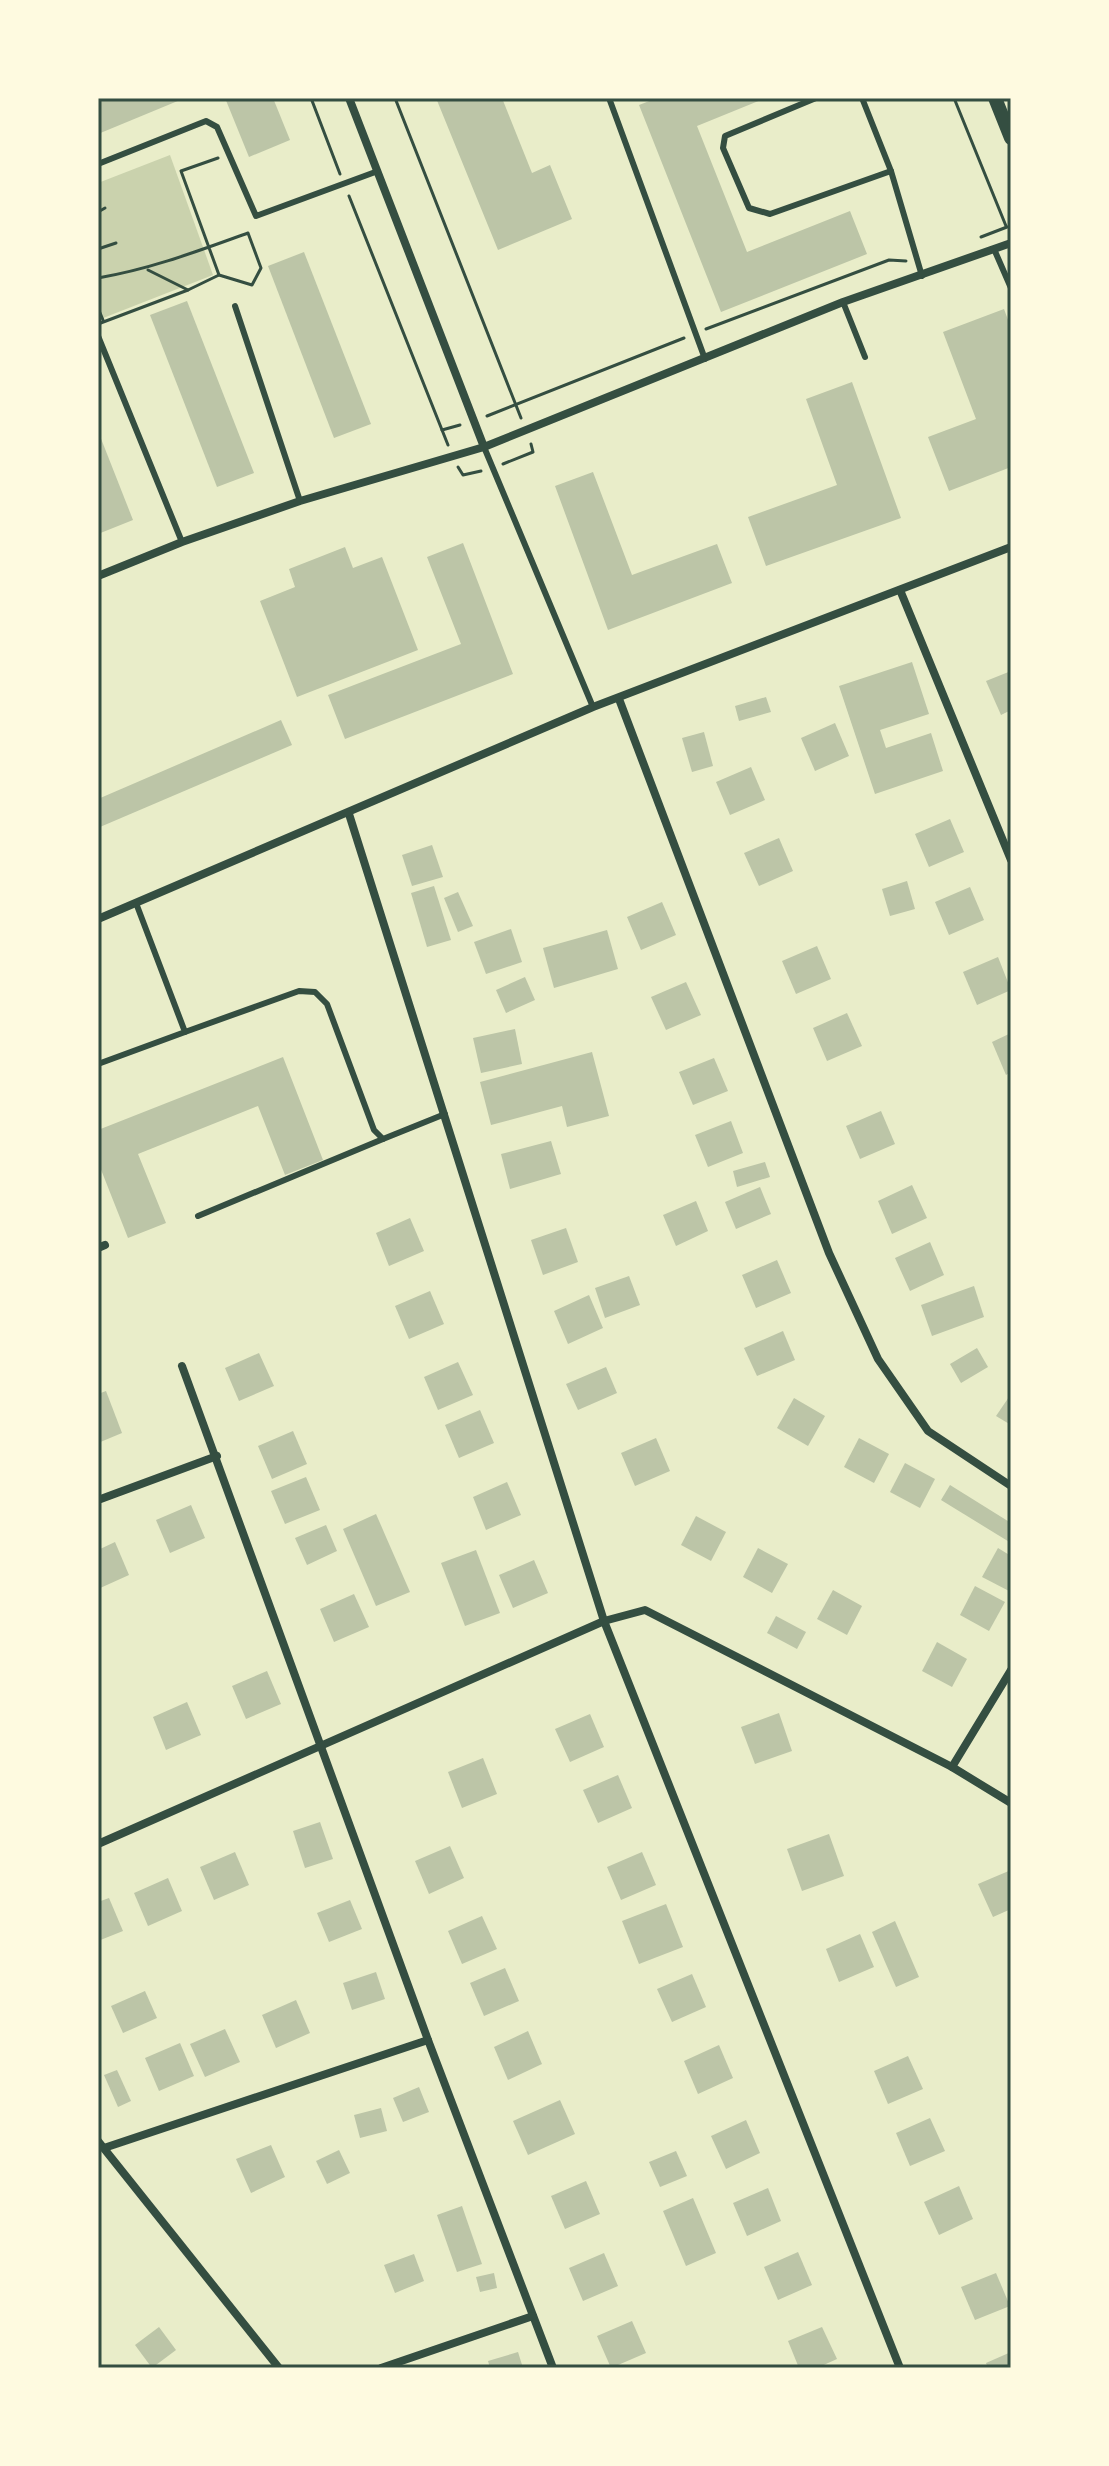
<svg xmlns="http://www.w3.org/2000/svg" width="1109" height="2466" viewBox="0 0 1109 2466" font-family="'Fira Sans Condensed',sans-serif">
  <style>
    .green { fill: #cad2ad }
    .building { fill: #bcc5a7 }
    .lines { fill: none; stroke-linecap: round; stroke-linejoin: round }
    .path { stroke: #344e41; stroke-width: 3 }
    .service { stroke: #344e41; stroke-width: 6 }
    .minor { stroke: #344e41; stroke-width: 8 }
    .tertiary { stroke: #344e41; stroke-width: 14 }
    .neatline { fill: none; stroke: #344e41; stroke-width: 3 }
  </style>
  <rect width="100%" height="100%" fill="#e9edc9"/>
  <polygon class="green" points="170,155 213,275 98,320 98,183"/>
  <g class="building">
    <polygon points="98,98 185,98 98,134"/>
    <polygon points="225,98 273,98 290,140 249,157"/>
    <polygon points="436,98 502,98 532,173 550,165 572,219 498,250"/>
    <polygon points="657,98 766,98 697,126 747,252 850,211 867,254 721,312 639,105"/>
    <polygon points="304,252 371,424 334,438 268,266"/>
    <polygon points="187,301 254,473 217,487 150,315"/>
    <polygon points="1004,309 1011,328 1011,467 949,491 928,437 976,419 943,332"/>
    <polygon points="852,382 901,518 766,566 748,517 837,485 806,399"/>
    <polygon points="98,431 133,520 98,534"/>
    <polygon points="593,472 632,575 717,544 732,583 608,630 555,486"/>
    <polygon points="463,543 513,674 345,739 328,695 461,644 427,557"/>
    <polygon points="345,547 353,568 382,557 418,650 297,697 260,601 295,587 289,569"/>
    <polygon points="912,662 929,714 880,730 886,748 931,733 943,771 875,794 839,686"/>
    <polygon points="1011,671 1011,710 1001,715 986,681"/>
    <polygon points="766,697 771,712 739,721 735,706"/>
    <polygon points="281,720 292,745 100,827 98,799"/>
    <polygon points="835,723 849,756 815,771 801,738"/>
    <polygon points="704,732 713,766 692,772 682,738"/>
    <polygon points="751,767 765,800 730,815 716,782"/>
    <polygon points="950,819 964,852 929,867 915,834"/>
    <polygon points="779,838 793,871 759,886 744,853"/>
    <polygon points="432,845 443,877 412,886 402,855"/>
    <polygon points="907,881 915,909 890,916 882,889"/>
    <polygon points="434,886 451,940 427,947 411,893"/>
    <polygon points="970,887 984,920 949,935 935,902"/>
    <polygon points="458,892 473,926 458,932 444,898"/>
    <polygon points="662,902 676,935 641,950 627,917"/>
    <polygon points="511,929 522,962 486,974 474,942"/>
    <polygon points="607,930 618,969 554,988 543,948"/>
    <polygon points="817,946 831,979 796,994 782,961"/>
    <polygon points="998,957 1011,990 977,1005 963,972"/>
    <polygon points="525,977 535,1000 506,1013 496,990"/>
    <polygon points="686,982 701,1015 666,1030 651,997"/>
    <polygon points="847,1013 862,1046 827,1061 813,1028"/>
    <polygon points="515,1029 522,1064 481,1073 473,1038"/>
    <polygon points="1011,1033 1011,1072 1006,1075 992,1042"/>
    <polygon points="592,1052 609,1116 567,1127 562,1106 491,1125 480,1082"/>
    <polygon points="283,1057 323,1160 285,1175 258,1106 138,1154 166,1223 128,1238 98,1162 98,1130"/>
    <polygon points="714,1058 728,1091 693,1105 679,1072"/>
    <polygon points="881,1111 895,1144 860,1159 846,1126"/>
    <polygon points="731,1121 743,1153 708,1167 695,1135"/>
    <polygon points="551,1141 561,1174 510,1189 501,1154"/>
    <polygon points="765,1162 770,1177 737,1187 733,1171"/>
    <polygon points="912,1185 927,1218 892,1234 878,1201"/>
    <polygon points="760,1187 771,1214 736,1229 725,1202"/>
    <polygon points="696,1201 708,1231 676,1246 663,1215"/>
    <polygon points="410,1218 424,1251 389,1266 376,1233"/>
    <polygon points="566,1228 578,1262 543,1275 531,1240"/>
    <polygon points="930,1242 944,1275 910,1291 895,1258"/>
    <polygon points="777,1260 791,1293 756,1308 742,1275"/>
    <polygon points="629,1276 640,1305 605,1318 595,1288"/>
    <polygon points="974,1286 984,1317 932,1336 921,1305"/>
    <polygon points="430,1291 444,1324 409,1339 395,1306"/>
    <polygon points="589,1295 603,1328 568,1344 554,1311"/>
    <polygon points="783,1331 795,1360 757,1376 744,1348"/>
    <polygon points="977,1348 988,1367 961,1383 950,1364"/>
    <polygon points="259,1353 274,1386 239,1401 225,1368"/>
    <polygon points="458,1362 473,1395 438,1410 424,1377"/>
    <polygon points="606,1367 617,1393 578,1410 566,1384"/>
    <polygon points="106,1391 122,1433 98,1443 98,1394"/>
    <polygon points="1011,1394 1011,1425 996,1416"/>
    <polygon points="794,1398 825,1416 808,1446 777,1428"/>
    <polygon points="480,1410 494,1443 459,1458 445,1425"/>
    <polygon points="293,1431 307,1464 272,1479 258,1446"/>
    <polygon points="656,1438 670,1471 635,1486 621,1453"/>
    <polygon points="859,1438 889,1454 874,1483 844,1467"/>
    <polygon points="905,1463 935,1479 920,1508 890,1492"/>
    <polygon points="306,1477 320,1510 285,1524 271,1491"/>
    <polygon points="507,1482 521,1515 486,1530 473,1497"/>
    <polygon points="950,1485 1011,1523 1011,1543 941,1500"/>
    <polygon points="191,1505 205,1538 170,1553 156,1520"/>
    <polygon points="376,1514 410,1592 376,1606 343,1529"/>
    <polygon points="696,1516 726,1532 711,1561 681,1545"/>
    <polygon points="326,1525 337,1551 307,1565 295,1538"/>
    <polygon points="115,1542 129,1575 98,1589 98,1550"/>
    <polygon points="758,1548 788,1564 772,1593 743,1577"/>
    <polygon points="998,1548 1011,1556 1011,1592 982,1577"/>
    <polygon points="476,1550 500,1613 465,1626 441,1563"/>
    <polygon points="534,1560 548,1593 513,1608 499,1575"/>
    <polygon points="975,1586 1005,1602 989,1631 960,1615"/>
    <polygon points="833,1590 862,1606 847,1635 817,1619"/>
    <polygon points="354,1594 369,1627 334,1642 320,1609"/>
    <polygon points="776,1616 806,1632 797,1649 767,1633"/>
    <polygon points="937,1642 967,1659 952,1687 922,1671"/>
    <polygon points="267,1671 281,1704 246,1719 232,1686"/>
    <polygon points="187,1702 201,1735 166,1750 153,1717"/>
    <polygon points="779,1713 792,1751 755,1764 741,1727"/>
    <polygon points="590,1714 604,1747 570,1762 555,1729"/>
    <polygon points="483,1758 497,1794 462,1808 448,1772"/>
    <polygon points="618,1775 632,1808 598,1823 583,1790"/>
    <polygon points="320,1822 333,1859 305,1868 293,1831"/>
    <polygon points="829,1834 844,1876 802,1891 787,1849"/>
    <polygon points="450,1846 464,1878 429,1894 415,1861"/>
    <polygon points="235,1852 249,1885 214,1900 200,1867"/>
    <polygon points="642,1852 656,1885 621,1900 607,1867"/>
    <polygon points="1011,1870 1011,1909 993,1917 978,1884"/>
    <polygon points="168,1878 182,1911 148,1926 134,1893"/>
    <polygon points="109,1898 123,1931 98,1941 98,1902"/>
    <polygon points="350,1900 362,1929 329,1942 317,1913"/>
    <polygon points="666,1904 683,1947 639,1964 622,1921"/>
    <polygon points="482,1916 497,1949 462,1964 448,1931"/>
    <polygon points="895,1921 919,1977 896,1987 872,1932"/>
    <polygon points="860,1934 874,1967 839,1982 826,1949"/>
    <polygon points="505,1968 519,2001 484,2016 470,1983"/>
    <polygon points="376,1972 385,1999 352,2010 343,1983"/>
    <polygon points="692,1974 706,2007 672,2022 657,1989"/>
    <polygon points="145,1991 157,2018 123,2033 111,2006"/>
    <polygon points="296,2000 310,2033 276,2048 262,2015"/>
    <polygon points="225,2029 240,2062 205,2077 190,2044"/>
    <polygon points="528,2031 542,2064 508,2080 494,2047"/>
    <polygon points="180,2043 194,2076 159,2091 145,2058"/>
    <polygon points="719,2045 733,2078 698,2094 684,2061"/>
    <polygon points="908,2056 923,2089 888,2104 874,2071"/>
    <polygon points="117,2070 131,2101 118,2107 104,2075"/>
    <polygon points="419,2087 429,2112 403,2122 393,2098"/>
    <polygon points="560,2100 575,2134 528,2155 513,2121"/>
    <polygon points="381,2108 387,2131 360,2138 354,2115"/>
    <polygon points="930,2118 945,2151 910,2166 896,2133"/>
    <polygon points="746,2120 760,2153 726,2169 711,2136"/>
    <polygon points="271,2145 285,2177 251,2193 236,2159"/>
    <polygon points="339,2150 350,2173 327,2184 316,2161"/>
    <polygon points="676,2151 687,2176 660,2187 649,2162"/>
    <polygon points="586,2181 600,2214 565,2229 551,2196"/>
    <polygon points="959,2186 973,2219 939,2235 924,2202"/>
    <polygon points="768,2188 781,2221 747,2236 733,2203"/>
    <polygon points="693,2198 716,2253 686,2266 663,2211"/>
    <polygon points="462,2206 482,2264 457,2272 437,2215"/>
    <polygon points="798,2252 812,2285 778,2300 764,2267"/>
    <polygon points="604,2253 618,2286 583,2301 569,2268"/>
    <polygon points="414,2254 424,2281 395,2293 384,2265"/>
    <polygon points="494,2273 497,2288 480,2292 476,2277"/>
    <polygon points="996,2273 1010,2306 975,2320 961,2287"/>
    <polygon points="632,2321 646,2353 611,2368 597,2336"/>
    <polygon points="159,2327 176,2350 152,2368 135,2345"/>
    <polygon points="822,2327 837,2359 817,2368 799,2368 788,2341"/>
    <polygon points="518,2352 523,2368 490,2368 488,2361"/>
    <polygon points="1011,2352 1011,2368 988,2368 986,2363"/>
  </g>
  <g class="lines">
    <g class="path">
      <polyline points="311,98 340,174"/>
      <polyline points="395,98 521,418"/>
      <polyline points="954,98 1006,226"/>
      <polyline points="349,196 448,445"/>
      <polyline points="98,212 105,208"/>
      <polyline points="981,237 1007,227"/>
      <polyline points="98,249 116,243"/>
      <polyline points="148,270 188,290 219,275"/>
      <path d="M98,278c53,-9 100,-27 150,-45l13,35 -9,17 -33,-10 -38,-104 37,-13"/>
      <polyline points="98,308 103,320"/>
      <polyline points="98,324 188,290"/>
      <polyline points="706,329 889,260 906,261"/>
      <polyline points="487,416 684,338"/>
      <polyline points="442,430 460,425"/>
      <polyline points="503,464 533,452 531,444"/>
      <polyline points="458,467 463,475 481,471"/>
    </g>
    <g class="service">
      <polyline points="609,98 705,359"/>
      <polyline points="816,98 725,136 723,148 749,208 770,214 891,171"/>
      <polyline points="862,98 891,171 922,276"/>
      <polyline points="98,164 206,121 217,127 256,216 378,171"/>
      <polyline points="994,249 1011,288"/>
      <polyline points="843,302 865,357"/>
      <polyline points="235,306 300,501"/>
      <polyline points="98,336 182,542"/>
      <polyline points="484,447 593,707"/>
      <polyline points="185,1032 299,991 315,992 327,1004 374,1130 383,1139 445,1114"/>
      <polyline points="98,1064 185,1032 136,903"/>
      <polyline points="198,1216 383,1139"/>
    </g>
    <g class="minor">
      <polyline points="349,98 484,447"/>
      <polyline points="98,576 182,542 300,501 484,447 843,302 1011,243"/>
      <polyline points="900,590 1011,860"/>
      <polyline points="619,699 829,1253 878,1359 928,1431 1011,1486"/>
      <polyline points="349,814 604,1621 900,2368"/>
      <polyline points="98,919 593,707 1011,547"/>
      <polyline points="98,1248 105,1245"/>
      <polyline points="182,1366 428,2040 553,2368"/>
      <polyline points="98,1500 217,1456"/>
      <polyline points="952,1767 1011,1670"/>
      <polyline points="98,1844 604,1621 645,1610 952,1767 1011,1803"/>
      <polyline points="98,2141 279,2368"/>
      <polyline points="104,2148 428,2040"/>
      <polyline points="381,2368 533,2316"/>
    </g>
    <polyline class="tertiary" points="995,98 1011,138"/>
  </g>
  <rect width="1109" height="2466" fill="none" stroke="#fefae0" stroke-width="200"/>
  <rect x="100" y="100" width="909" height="2266" class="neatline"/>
</svg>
